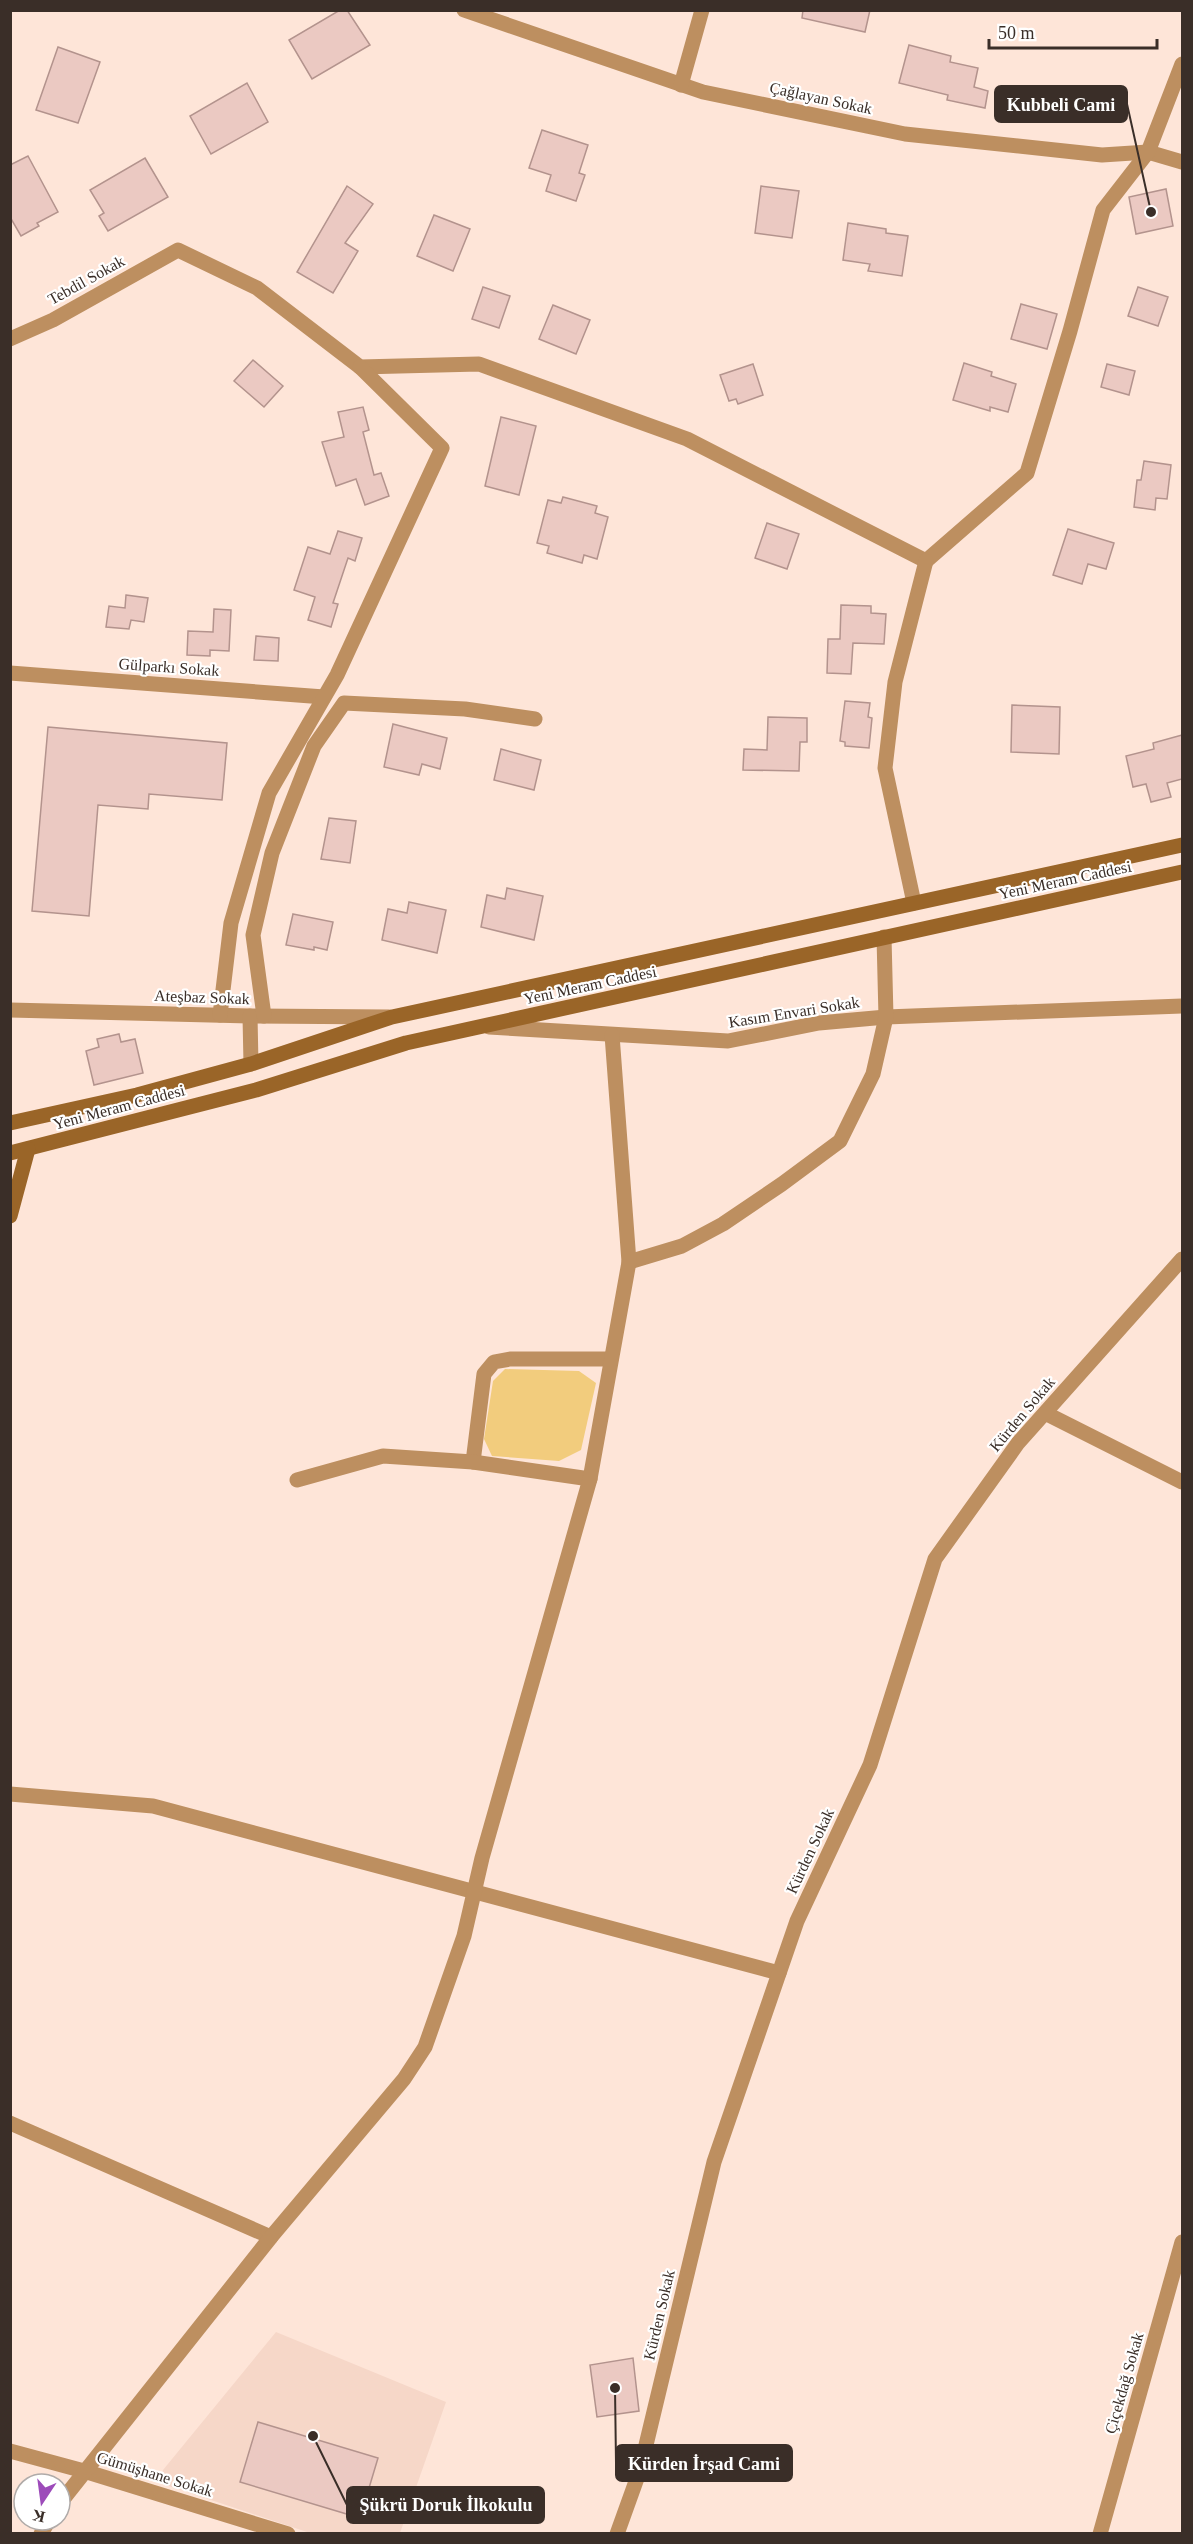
<svg xmlns="http://www.w3.org/2000/svg" width="1193" height="2544" viewBox="0 0 1193 2544" font-family="Georgia,serif">
  <style>
    .built { fill: #f6d7c8 }
    .park { fill: #f2cc7d }
    .building { fill: #ebc9c2; stroke: #b3938d; stroke-width: 1.5 }
    .lines { fill: none; stroke-linecap: round; stroke-linejoin: round }
    .street { stroke: #bd8f60; stroke-width: 15 }
    .secondary { stroke: #9a6528; stroke-width: 15 }
    .labels { text-anchor: middle; dominant-baseline: central; stroke-width: 4.5; stroke-linejoin: round; paint-order: stroke }
    .street-label { font-size: 16px; fill: #3a2e28; stroke: #fff }
    .leader { fill: none; stroke: #3a2e28; stroke-width: 2 }
    .callout-dot { fill: #3a2e28; stroke: #fff; stroke-width: 2 }
    .callout { fill: #3a2e28; stroke: #3a2e28; stroke-width: 2 }
    .callout-label { font-size: 18px; text-anchor: middle; font-weight: bold; fill: #fff }
  </style>
  <rect width="100%" height="100%" fill="#fee5d8"/>
  <polygon class="built" points="276,2332 446,2402 400,2533 310,2533 160,2483 163,2470"/>
  <polygon class="park" points="505,1369 579,1371 596,1383 581,1450 559,1461 492,1456 484,1439 493,1381"/>
  <g class="building">
    <polygon points="340,10 347,10 370,45 312,79 289,40"/>
    <polygon points="803,10 870,10 865,32 802,18"/>
    <polygon points="909,45 951,56 950,62 978,68 974,87 988,91 985,108 947,100 948,95 899,83"/>
    <polygon points="58,47 100,62 78,123 36,110"/>
    <polygon points="247,83 268,122 211,154 190,116"/>
    <polygon points="542,130 588,145 579,173 585,175 576,201 546,191 551,175 529,168"/>
    <polygon points="28,156 58,212 37,223 39,226 21,236 10,217 10,165"/>
    <polygon points="145,158 168,197 108,231 99,216 104,213 90,190"/>
    <polygon points="347,186 373,204 345,243 358,251 333,293 297,272"/>
    <polygon points="761,186 799,191 792,238 755,233"/>
    <polygon points="1166,189 1173,226 1136,234 1129,197"/>
    <polygon points="434,215 470,229 453,271 417,256"/>
    <polygon points="848,223 886,229 886,233 908,236 902,276 868,271 870,264 843,260"/>
    <polygon points="483,287 510,296 499,328 472,319"/>
    <polygon points="1138,287 1168,297 1158,326 1128,316"/>
    <polygon points="1021,304 1057,314 1047,349 1011,339"/>
    <polygon points="553,305 590,320 576,354 539,339"/>
    <polygon points="253,360 283,386 264,407 234,381"/>
    <polygon points="964,363 992,372 991,376 1016,384 1008,412 990,407 990,411 953,400"/>
    <polygon points="753,364 763,395 738,404 736,399 729,401 720,375"/>
    <polygon points="1107,364 1135,371 1129,395 1101,387"/>
    <polygon points="363,407 369,430 363,432 374,475 381,473 389,496 365,505 356,479 336,486 322,442 344,437 338,412"/>
    <polygon points="501,417 536,426 519,495 485,486"/>
    <polygon points="1144,461 1171,465 1167,499 1156,498 1155,510 1134,507 1137,480 1141,480"/>
    <polygon points="563,497 597,506 595,513 608,517 597,559 584,555 582,563 547,553 549,546 537,543 548,500 561,503"/>
    <polygon points="767,523 799,534 787,569 755,558"/>
    <polygon points="1068,529 1114,543 1106,569 1088,564 1082,584 1053,575"/>
    <polygon points="338,531 362,538 355,561 348,558 333,603 338,604 331,627 308,620 315,597 294,590 308,547 330,554"/>
    <polygon points="126,595 148,598 144,622 131,620 129,629 106,627 109,606 125,608"/>
    <polygon points="841,605 871,606 871,613 886,614 884,644 853,643 851,674 827,673 828,639 840,639"/>
    <polygon points="214,609 231,610 229,651 210,650 210,656 187,655 188,631 213,632"/>
    <polygon points="256,636 279,638 278,661 254,660"/>
    <polygon points="845,701 870,703 868,717 872,718 869,748 845,746 845,742 840,741"/>
    <polygon points="1012,705 1060,707 1059,754 1011,752"/>
    <polygon points="768,717 807,718 807,742 800,742 799,771 743,770 744,749 767,750"/>
    <polygon points="393,724 447,738 440,769 422,764 419,775 384,767"/>
    <polygon points="48,727 227,743 222,800 149,794 148,809 98,805 89,916 32,911"/>
    <polygon points="1182,735 1182,779 1167,783 1171,797 1151,802 1146,784 1133,787 1126,756 1154,749 1153,743"/>
    <polygon points="501,749 541,760 534,790 494,780"/>
    <polygon points="329,818 356,821 350,863 321,859"/>
    <polygon points="507,888 543,896 534,940 481,927 487,895 505,899"/>
    <polygon points="409,902 446,910 437,953 382,940 388,909 407,913"/>
    <polygon points="293,914 333,922 327,950 314,947 314,950 286,945"/>
    <polygon points="119,1034 121,1042 135,1039 143,1073 94,1085 86,1051 99,1047 97,1039"/>
    <polygon points="633,2358 639,2411 597,2417 590,2365"/>
    <polygon points="258,2422 378,2458 360,2518 240,2482"/>
  </g>
  <g class="lines">
    <g class="street">
      <polyline points="464,10 703,92 905,134 1102,155 1148,152 1182,162"/>
      <polyline points="681,85 702,10"/>
      <polyline points="10,339 53,320 178,250 257,288 360,367 479,364 687,439 926,561 1027,473 1070,331 1103,210 1148,152 1182,64"/>
      <polyline points="10,673 324,697"/>
      <polyline points="914,903 885,768 895,682 926,561"/>
      <polyline points="10,1010 250,1016 389,1017"/>
      <polyline points="220,1015 231,923 269,793 337,675 442,448 360,367"/>
      <polyline points="250,1016 251,1064"/>
      <polyline points="264,1016 253,935 272,853 314,746 344,703 465,709 535,719"/>
      <polyline points="489,1027 728,1041 819,1023 886,1017 1182,1006"/>
      <polyline points="629,1262 682,1246 723,1224 782,1184 840,1141 873,1074 886,1017 884,937"/>
      <polyline points="1045,1413 1182,1482"/>
      <polyline points="473,1462 484,1374 494,1362 510,1359 611,1359"/>
      <polyline points="297,1480 383,1456 473,1462 590,1479"/>
      <polyline points="10,1794 153,1806 779,1973"/>
      <polyline points="10,2123 271,2237"/>
      <polyline points="10,2451 84,2471 288,2534"/>
      <polyline points="60,2503 271,2237 404,2079 425,2047 464,1936 482,1858 590,1479 629,1262 612,1035"/>
      <polyline points="41,2534 49,2520"/>
      <polyline points="617,2534 640,2470 714,2162 797,1921 870,1765 935,1559 1018,1443 1182,1259"/>
      <polyline points="1100,2534 1182,2242"/>
    </g>
    <g class="secondary">
      <polyline points="10,1123 137,1095 251,1064 392,1017 1182,845"/>
      <polyline points="10,1153 256,1090 406,1043 1182,872"/>
      <polyline points="10,1216 28,1149"/>
    </g>
  </g>
  <g class="labels">
    <g class="street-label">
      <text transform="translate(821 98) rotate(12)">Çağlayan Sokak</text>
      <text transform="translate(86 280) rotate(-29)">Tebdil Sokak</text>
      <text transform="translate(169 667) rotate(4)">Gülparkı Sokak</text>
      <text transform="translate(1065 880) rotate(-12)">Yeni Meram Caddesi</text>
      <text transform="translate(590 985) rotate(-12)">Yeni Meram Caddesi</text>
      <text transform="translate(202 997) rotate(2)">Ateşbaz Sokak</text>
      <text transform="translate(794 1012) rotate(-9)">Kasım Envari Sokak</text>
      <text transform="translate(119 1107) rotate(-15)">Yeni Meram Caddesi</text>
      <text transform="translate(1022 1414) rotate(-50)">Kürden Sokak</text>
      <text transform="translate(810 1851) rotate(-65)">Kürden Sokak</text>
      <text transform="translate(659 2315) rotate(-77)">Kürden Sokak</text>
      <text transform="translate(1124 2383) rotate(-74)">Çiçekdağ Sokak</text>
      <text transform="translate(155 2474) rotate(17)">Gümüşhane Sokak</text>
    </g>
  </g>
  <path class="leader" d="M1151 212L1127 104M615 2388L616 2463M313 2436L347 2505"/>
  <g class="callout-dot">
    <circle cx="1151" cy="212" r="6"/>
    <circle cx="615" cy="2388" r="6"/>
    <circle cx="313" cy="2436" r="6"/>
  </g>
  <g class="callout">
    <rect x="995" y="86" width="132" height="36" rx="6"/>
    <rect x="616" y="2445" width="176" height="36" rx="6"/>
    <rect x="347" y="2487" width="197" height="36" rx="6"/>
  </g>
  <g class="callout-label">
    <text x="1061" y="111">Kubbeli Cami</text>
    <text x="704" y="2470">Kürden İrşad Cami</text>
    <text x="446" y="2511">Şükrü Doruk İlkokulu</text>
  </g>
  <rect width="1193" height="2544" fill="none" stroke="#3a2e28" stroke-width="24"/>
  <g transform="translate(42 2502) rotate(193)"><circle r="28" fill="#ffffff" stroke="#b0aba9" stroke-width="1.5"/>
  <path d="M0-4.5L10 22L0 15L-10 22Z" fill="#9d4bba"/>
  <text y="-9" font-size="16" font-weight="bold" text-anchor="middle" fill="#3a2e28">K</text>
  </g>
  <path d="M989 39v9h168v-9" fill="none" stroke="#3a2e28" stroke-width="3"/>
  <text x="998" y="39" font-size="18" fill="#3a2e28" stroke="#ffffff" stroke-width="4.5" paint-order="stroke">50 m</text>
</svg>
